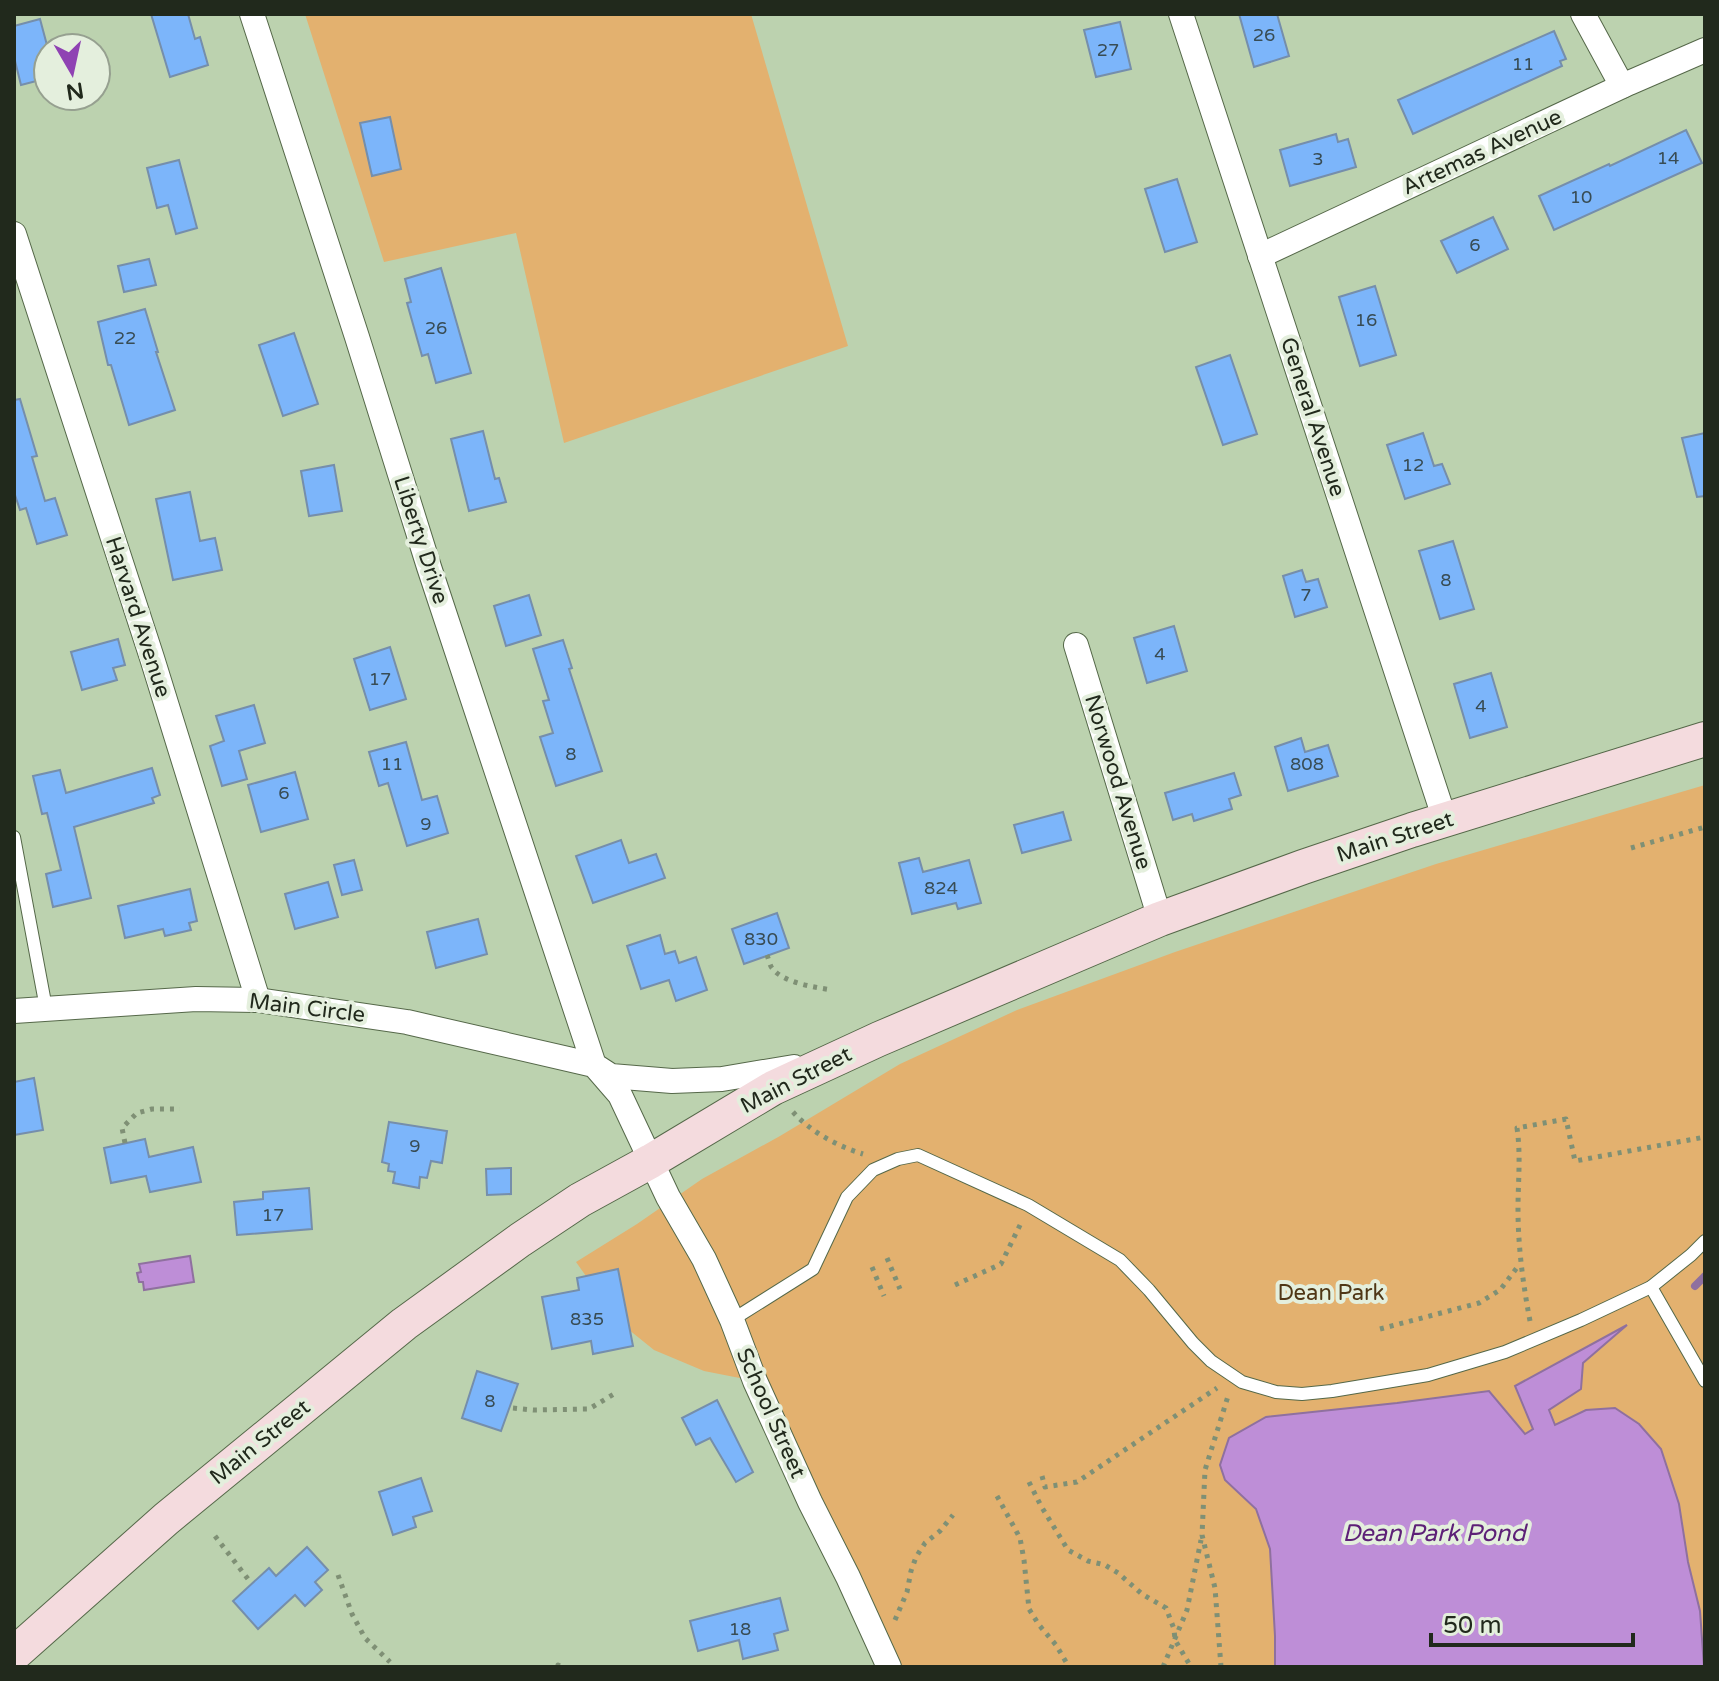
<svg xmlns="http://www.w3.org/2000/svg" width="1719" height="1681" viewBox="0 0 1719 1681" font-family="'Varela Round',sans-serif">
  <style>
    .green { fill: #e3b16f }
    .water { fill: #be8ed7; stroke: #8f709f; stroke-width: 2 }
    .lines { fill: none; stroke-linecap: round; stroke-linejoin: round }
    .stream { stroke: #8f709f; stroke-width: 8 }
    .building { fill: #7cb5fa; stroke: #758eab; stroke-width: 2 }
    .lane-casing { stroke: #556849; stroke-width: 14 }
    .street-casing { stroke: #556849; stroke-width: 26 }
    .secondary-casing { stroke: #556849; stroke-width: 36 }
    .path { stroke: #7f9075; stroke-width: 5; stroke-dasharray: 4 6; stroke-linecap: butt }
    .lane { stroke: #fff; stroke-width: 12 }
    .street { stroke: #fff; stroke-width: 24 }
    .secondary { stroke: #f4dbde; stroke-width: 34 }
    .labels { text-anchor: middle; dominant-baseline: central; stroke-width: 8; stroke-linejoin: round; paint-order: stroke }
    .number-label { font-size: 18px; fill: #384c54 }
    .street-label { font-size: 22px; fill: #21291c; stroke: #e4efdd }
    .park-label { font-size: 22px; fill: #4f3716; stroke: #e4efdd }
    .water-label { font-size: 24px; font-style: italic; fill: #5d2077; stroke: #e4efdd }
  </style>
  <rect width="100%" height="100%" fill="#bcd2af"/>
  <g class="green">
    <polygon points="305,14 751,14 848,346 564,443 516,233 384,262"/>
    <polygon points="1705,785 1705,1667 892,1667 755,1381 704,1371 654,1350 618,1321 576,1262 637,1224 702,1179 780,1136 900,1064 1017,1010 1175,952 1436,864"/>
  </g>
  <g class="water">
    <polygon points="190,1256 194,1282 144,1290 143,1282 139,1282 137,1273 141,1272 139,1264"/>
    <polygon points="1627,1325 1583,1363 1581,1389 1549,1410 1555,1425 1586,1410 1615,1408 1639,1424 1661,1449 1679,1504 1688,1562 1700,1611 1704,1667 1275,1667 1275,1636 1270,1549 1256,1509 1225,1480 1220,1465 1229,1438 1266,1417 1397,1403 1489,1391 1525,1434 1533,1429 1515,1386"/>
  </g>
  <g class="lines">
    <polyline class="stream" points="1695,1286 1705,1276"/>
  </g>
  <g class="building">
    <polygon points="151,14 188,14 195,39 200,37 208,65 170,77"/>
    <polygon points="1239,14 1277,14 1289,56 1254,67"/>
    <polygon points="40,19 48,49 48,78 21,85 14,57 14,26"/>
    <polygon points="1120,22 1131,69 1096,77 1084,30"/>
    <polygon points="1554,31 1566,59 1560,61 1562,66 1413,134 1398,100"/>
    <polygon points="390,117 401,169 372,176 360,123"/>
    <polygon points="1686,130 1702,163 1554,230 1539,196 1609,164 1610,166"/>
    <polygon points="1336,134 1338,142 1348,139 1356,167 1290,186 1280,150"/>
    <polygon points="179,160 197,228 176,234 168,205 157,208 147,168"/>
    <polygon points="1177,179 1197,242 1165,252 1145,189"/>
    <polygon points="1493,217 1508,249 1457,273 1441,241"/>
    <polygon points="149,259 156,285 124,292 118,266"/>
    <polygon points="441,268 471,373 436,383 428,354 422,356 407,303 411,302 405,279"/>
    <polygon points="1375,286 1396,355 1360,366 1339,297"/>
    <polygon points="145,309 158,352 156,352 175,410 129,425 111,365 108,365 98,322"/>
    <polygon points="294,333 318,404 283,416 259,345"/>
    <polygon points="1230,355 1257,434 1223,445 1196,367"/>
    <polygon points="20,399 37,456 32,457 45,501 55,498 67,535 37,544 26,508 20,510 14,492 14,400"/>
    <polygon points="483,431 495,479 499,478 506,502 469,511 451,439"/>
    <polygon points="1423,433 1434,466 1442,464 1450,484 1405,499 1387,445"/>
    <polygon points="1705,433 1705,496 1697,497 1682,438"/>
    <polygon points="334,465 342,511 309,516 301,471"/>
    <polygon points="190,492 200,541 215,538 222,570 173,580 156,499"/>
    <polygon points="1453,541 1474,609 1440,619 1419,551"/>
    <polygon points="1302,570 1306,582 1318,579 1327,607 1295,617 1283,576"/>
    <polygon points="529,595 541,635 506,646 494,606"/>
    <polygon points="1174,626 1187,671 1147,683 1134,638"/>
    <polygon points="118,639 125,665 113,668 117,680 82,690 71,652"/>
    <polygon points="563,640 572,668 569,669 602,771 556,786 540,737 553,733 543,701 549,700 533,649"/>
    <polygon points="390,647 406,699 370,710 354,659"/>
    <polygon points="1491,673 1507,727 1470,738 1454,684"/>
    <polygon points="254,705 265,743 239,751 247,779 222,786 210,746 224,741 216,716"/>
    <polygon points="1301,738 1305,752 1328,745 1338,776 1288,791 1275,747"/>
    <polygon points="406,742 422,800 437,796 448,833 407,846 388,783 379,786 369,752"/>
    <polygon points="152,768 160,795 152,798 154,803 74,827 91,898 53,907 46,874 61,870 47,813 42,814 33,776 60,770 66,793"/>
    <polygon points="295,772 308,819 261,832 248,785"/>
    <polygon points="1234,773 1241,795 1229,799 1232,809 1194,821 1192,814 1173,820 1165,793"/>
    <polygon points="1063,812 1071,840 1022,853 1014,825"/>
    <polygon points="621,840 629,863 656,854 665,878 593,903 576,856"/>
    <polygon points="919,858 923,872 969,860 981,903 958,909 956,903 912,914 899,863"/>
    <polygon points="354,860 362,890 342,895 334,865"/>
    <polygon points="328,882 338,917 295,929 285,894"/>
    <polygon points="190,889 197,921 189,923 191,930 165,936 163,929 125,938 118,906"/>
    <polygon points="777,913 789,948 744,964 732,929"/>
    <polygon points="478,919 487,954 436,968 427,932"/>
    <polygon points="660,935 665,954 675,951 679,963 696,957 707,990 676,1001 669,980 641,989 627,946"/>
    <polygon points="34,1078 43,1130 14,1135 14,1082"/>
    <polygon points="389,1122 447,1131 442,1163 431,1161 427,1178 420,1177 419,1188 393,1183 395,1172 388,1171 389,1164 382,1162"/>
    <polygon points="145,1139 149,1157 193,1147 201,1182 150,1192 146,1176 111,1183 104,1148"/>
    <polygon points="511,1168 511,1194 487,1195 486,1169"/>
    <polygon points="309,1188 312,1229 237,1235 234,1202 263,1199 263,1192"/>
    <polygon points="618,1269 633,1346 593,1354 591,1341 552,1349 542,1297 579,1290 577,1278"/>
    <polygon points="477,1371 518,1384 501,1431 462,1418"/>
    <polygon points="717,1400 753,1472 736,1482 710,1438 696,1445 682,1418"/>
    <polygon points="421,1478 432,1511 413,1517 416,1527 393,1535 379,1492"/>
    <polygon points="307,1547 328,1570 315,1582 322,1590 305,1606 295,1595 258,1629 233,1601 269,1568 276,1576"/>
    <polygon points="780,1598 788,1630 774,1634 778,1650 743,1659 739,1640 698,1651 690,1621"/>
  </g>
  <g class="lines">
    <g class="lane-casing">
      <g id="lane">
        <polyline points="14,837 46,1008"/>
        <polyline points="1651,1287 1705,1381"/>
        <polyline points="732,1320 813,1269 847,1197 873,1170 898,1159 918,1155 1028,1205 1120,1260 1149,1290 1193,1343 1211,1361 1242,1382 1276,1392 1302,1394 1332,1391 1428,1375 1505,1352 1581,1320 1651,1287 1691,1255 1705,1241"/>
      </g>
    </g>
    <g class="street-casing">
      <g id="street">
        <polyline points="252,14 357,337 429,567 594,1065 611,1076 672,1081 722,1079 794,1067"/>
        <polyline points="1181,14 1445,820"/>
        <polyline points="1583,14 1622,86"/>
        <polyline points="14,234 152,658 258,1000"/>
        <polyline points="1260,256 1629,83 1705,50"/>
        <polyline points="1076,645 1160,919"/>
        <polyline points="14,1011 196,999 258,1000 407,1022 594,1065 620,1095 668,1197 704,1259 732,1320 755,1381 810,1502 848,1577 889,1667"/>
      </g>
    </g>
    <g class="secondary-casing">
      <polyline id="secondary" points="14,1654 166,1519 404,1324 520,1240 580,1200 651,1161 773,1088 879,1039 1160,919 1303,867 1412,830 1705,739"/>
    </g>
    <g class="path">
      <polyline points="1631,848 1705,827"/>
      <path d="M767,955c1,2 3,11 5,13 11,15 42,19 60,22"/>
      <path d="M793,1112c18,20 44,34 70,42"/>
      <polyline points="125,1143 122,1128 137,1113 152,1109 180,1109"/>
      <polyline points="887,1258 900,1289"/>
      <polyline points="872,1267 884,1296"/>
      <polyline points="955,1285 1001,1264 1022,1221"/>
      <path d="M1530,1321c-7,-37 -12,-74 -12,-112 0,-27 3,-54 -1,-81l49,-9 9,42 130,-24"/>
      <polyline points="1380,1329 1479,1303 1500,1290 1519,1265"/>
      <polyline points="513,1408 533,1410 589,1409 614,1394"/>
      <polyline points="1042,1476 1045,1487 1077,1482 1217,1388"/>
      <polyline points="1029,1482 1041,1506 1068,1550 1088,1561 1105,1565 1118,1573 1142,1594 1166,1608 1174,1629 1175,1640 1191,1667"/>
      <polyline points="997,1496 1020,1538 1024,1560 1029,1609 1039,1625 1056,1645 1069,1667"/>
      <polyline points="215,1536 248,1579"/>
      <polyline points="338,1575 352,1614 365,1638 390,1662"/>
      <polyline points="895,1620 907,1592 911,1571 916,1557 925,1543 940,1531 953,1515"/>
      <polyline points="558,1667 558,1665 563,1667"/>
      <polyline points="1163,1667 1187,1610 1201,1540"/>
      <polyline points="1221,1667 1215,1588 1202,1535 1205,1470 1229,1393"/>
    </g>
    <use href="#lane" class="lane"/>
    <use href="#street" class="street"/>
    <use href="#secondary" class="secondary"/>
  </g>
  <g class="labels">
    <g class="number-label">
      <text x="1264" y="35">26</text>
      <text x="1108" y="50">27</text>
      <text x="1523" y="64">11</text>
      <text x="1668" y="158">14</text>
      <text x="1318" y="159">3</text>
      <text x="1581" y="197">10</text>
      <text x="1475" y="245">6</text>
      <text x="1366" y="320">16</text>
      <text x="436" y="328">26</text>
      <text x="125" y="338">22</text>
      <text x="1413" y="465">12</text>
      <text x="1446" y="580">8</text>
      <text x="1306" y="595">7</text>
      <text x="1160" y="654">4</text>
      <text x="380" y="679">17</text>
      <text x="1481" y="706">4</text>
      <text x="571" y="754">8</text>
      <text x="392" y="764">11</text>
      <text x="1307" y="764">808</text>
      <text x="284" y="793">6</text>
      <text x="426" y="824">9</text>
      <text x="941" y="888">824</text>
      <text x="761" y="939">830</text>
      <text x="415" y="1146">9</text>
      <text x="273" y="1215">17</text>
      <text x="587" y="1319">835</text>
      <text x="490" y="1401">8</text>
      <text x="740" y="1629">18</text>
    </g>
    <g class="street-label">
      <text transform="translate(1482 152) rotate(-25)">Artemas Avenue</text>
      <text transform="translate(1313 417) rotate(72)">General Avenue</text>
      <text transform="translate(421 540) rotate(72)">Liberty Drive</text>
      <text transform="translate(138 617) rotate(72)">Harvard Avenue</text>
      <text transform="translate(1118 782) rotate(73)">Norwood Avenue</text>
      <text transform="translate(1395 837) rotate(-18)">Main Street</text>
      <text transform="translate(307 1008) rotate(7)">Main Circle</text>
      <text transform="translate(796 1080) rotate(-27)">Main Street</text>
      <text transform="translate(771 1413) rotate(66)">School Street</text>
      <text transform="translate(260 1442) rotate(-39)">Main Street</text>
    </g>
    <g class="park-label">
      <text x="1331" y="1293">Dean Park</text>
    </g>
    <g class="water-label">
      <text x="1434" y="1533">Dean Park Pond</text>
    </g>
  </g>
  <rect width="1719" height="1681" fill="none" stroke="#21291c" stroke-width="32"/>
  <g transform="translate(72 72) rotate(171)"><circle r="38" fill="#e4efdd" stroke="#96a090" stroke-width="2"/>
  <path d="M0-6L14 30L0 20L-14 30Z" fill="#8f42b3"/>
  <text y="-12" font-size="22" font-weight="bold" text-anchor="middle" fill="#21291c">N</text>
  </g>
  <path d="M1431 1633v12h202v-12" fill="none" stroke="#21291c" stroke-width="4"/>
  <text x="1443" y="1633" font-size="24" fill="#21291c" stroke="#e4efdd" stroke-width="6" paint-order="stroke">50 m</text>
</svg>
